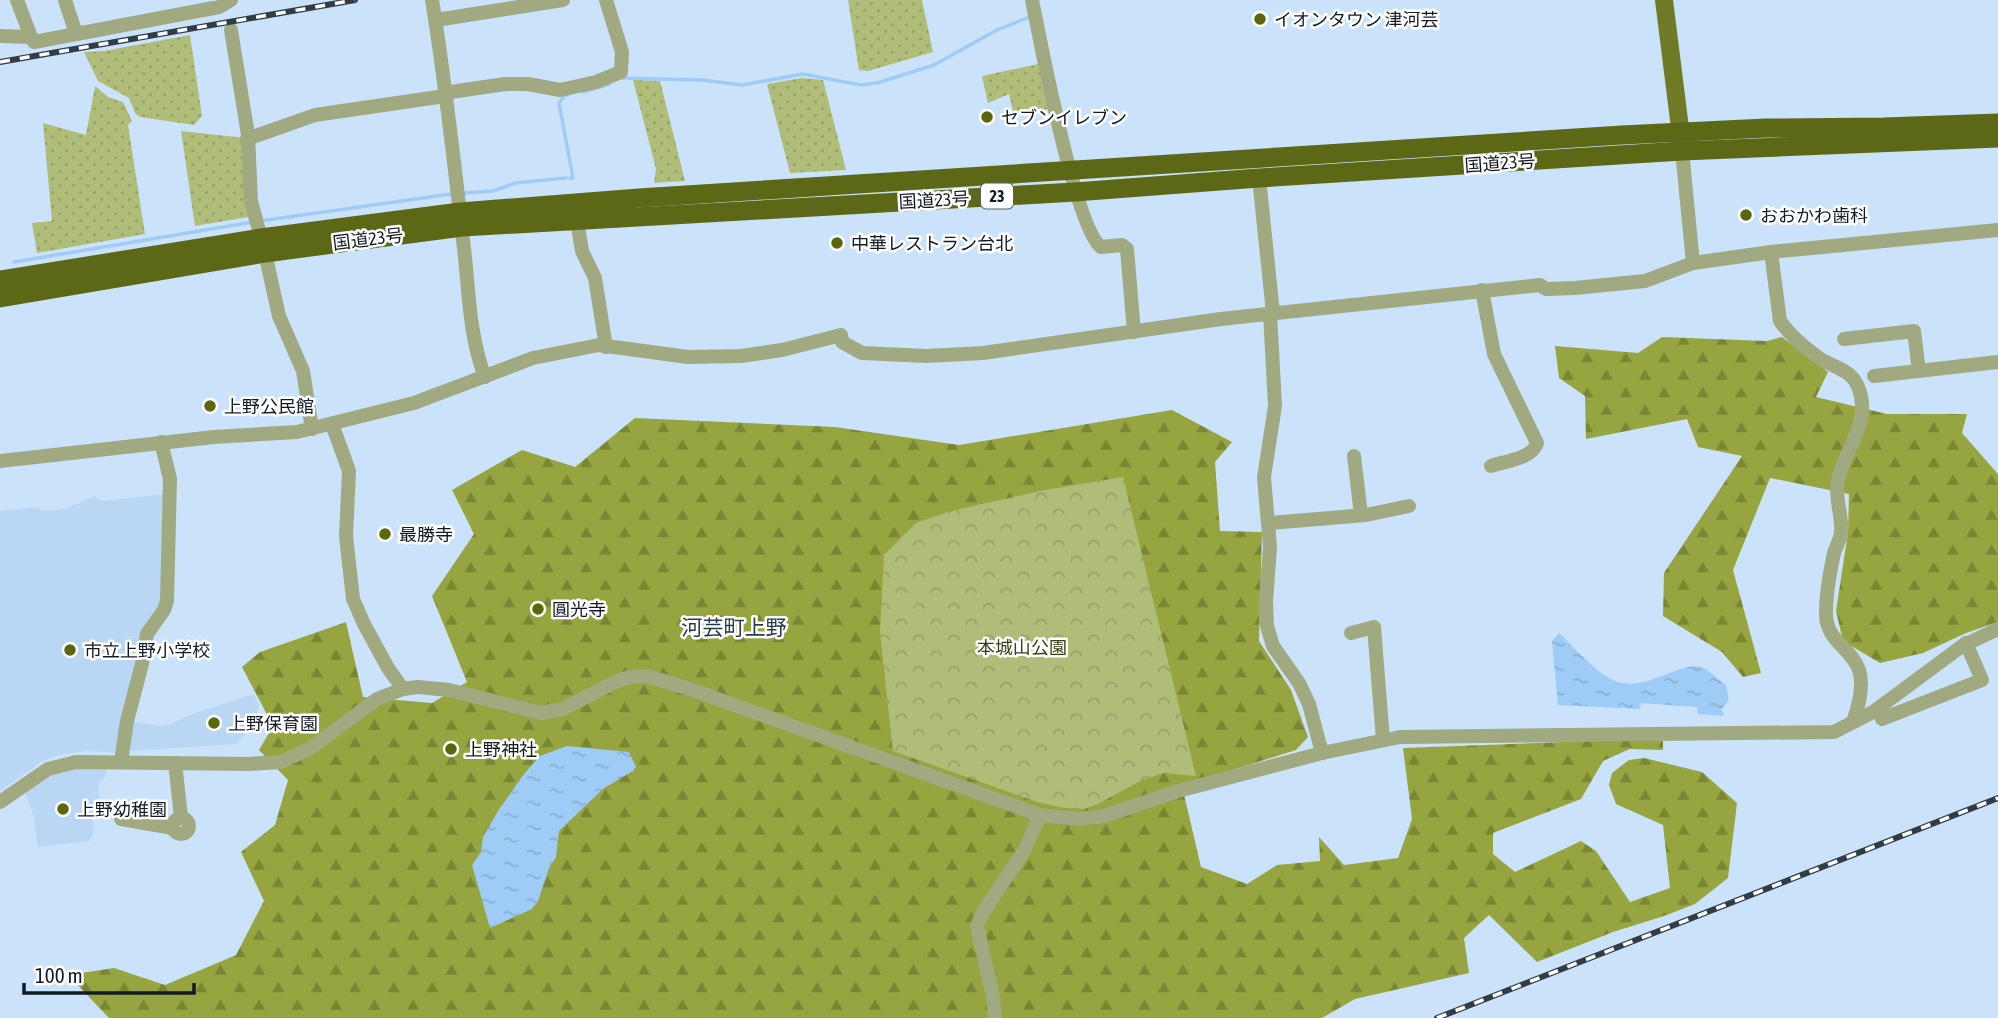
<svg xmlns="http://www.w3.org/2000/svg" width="1998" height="1018" viewBox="0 0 1998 1018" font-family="'Asap Condensed','Noto Sans JP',sans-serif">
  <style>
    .built { fill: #b9d7f4 }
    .grass { fill: url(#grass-dots) }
    .forest { fill: url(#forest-firs) }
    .park { fill: url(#park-crowns) }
    .water { fill: url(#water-ripples) }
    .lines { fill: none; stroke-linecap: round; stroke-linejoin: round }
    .stream { stroke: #9eccf6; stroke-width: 3.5 }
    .minor { stroke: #a1a980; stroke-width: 14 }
    .major { stroke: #6e7a25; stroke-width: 18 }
    .highway { stroke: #5d6817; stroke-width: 19 }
    .rail-casing { stroke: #303c46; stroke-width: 6 }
    .rail { stroke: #fff; stroke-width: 3.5; stroke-dasharray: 10; stroke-linecap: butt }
    .poi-dot { fill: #5b670b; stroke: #fff; stroke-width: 2.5 }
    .labels { text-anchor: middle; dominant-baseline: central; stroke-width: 5; stroke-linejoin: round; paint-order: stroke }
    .shield { fill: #fff; stroke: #595f65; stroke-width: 2 }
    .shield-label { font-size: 16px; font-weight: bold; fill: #121b23 }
    .poi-label { font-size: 18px; fill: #121b23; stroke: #fff; text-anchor: start }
    .street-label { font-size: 18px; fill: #121b23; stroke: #fff }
    .park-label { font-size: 18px; fill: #393f15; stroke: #fff }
    .quarter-label { font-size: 21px; fill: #273c4e; stroke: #fff }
  </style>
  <defs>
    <pattern id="grass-dots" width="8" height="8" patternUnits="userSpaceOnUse" patternTransform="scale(1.75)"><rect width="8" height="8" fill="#b0bd78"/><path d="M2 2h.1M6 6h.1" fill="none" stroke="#96a268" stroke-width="1.8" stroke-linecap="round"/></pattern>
    <pattern id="forest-firs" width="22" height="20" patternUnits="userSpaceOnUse" patternTransform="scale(1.75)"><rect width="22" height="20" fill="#96a53f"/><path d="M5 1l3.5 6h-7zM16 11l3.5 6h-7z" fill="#798634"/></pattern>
    <pattern id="park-crowns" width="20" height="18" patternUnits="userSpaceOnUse" patternTransform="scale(1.75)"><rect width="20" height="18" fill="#b0bd78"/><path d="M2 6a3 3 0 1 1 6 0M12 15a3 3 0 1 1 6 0" fill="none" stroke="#96a268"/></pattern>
    <pattern id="water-ripples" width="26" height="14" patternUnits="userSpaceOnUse" patternTransform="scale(1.75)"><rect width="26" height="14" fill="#9eccf6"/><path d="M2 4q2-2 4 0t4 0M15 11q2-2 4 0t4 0" fill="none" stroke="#87afd3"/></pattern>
  </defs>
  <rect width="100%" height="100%" fill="#cae3fa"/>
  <g class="built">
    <polygon points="165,494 164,600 118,753 86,751 58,755 41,762 0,791 0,511 39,507 41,511 64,509 95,496 101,501"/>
    <polygon points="254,694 259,706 255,720 237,744 128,751 134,722 159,726 169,725 189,715"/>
    <polygon points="106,766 106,776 99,784 99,804 92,815 93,833 89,841 38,847 34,818 25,791 53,772 72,767"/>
  </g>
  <g class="grass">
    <polygon points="848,0 922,0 933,52 868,71 859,70"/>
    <polygon points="190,35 202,116 194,125 140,117 135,113 129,98 98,81 84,52 104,51"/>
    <polygon points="1038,64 1048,109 1014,115 1009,94 988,103 982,76"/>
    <polygon points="802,78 823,80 846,170 790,173 767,84"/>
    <polygon points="633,80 660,81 685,181 654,183 656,169"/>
    <polygon points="95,86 108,97 123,102 132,121 128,125 145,234 37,253 32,223 52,221 43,123 86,135"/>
    <polygon points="181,131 245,138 254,216 195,226"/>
  </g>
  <g class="forest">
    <polygon points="1662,337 1767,341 1782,337 1828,372 1816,397 1887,414 1967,414 1962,433 1998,474 1998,622 1966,633 1923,653 1880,663 1843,641 1836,611 1848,532 1849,494 1770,478 1733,570 1761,673 1743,677 1722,652 1663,616 1664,573 1742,456 1698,447 1687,419 1586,439 1585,396 1559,378 1555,346 1638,353"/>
    <polygon points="1172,410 1232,442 1215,462 1220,531 1262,532 1259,641 1291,690 1308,737 1296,750 1182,786 1201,867 1247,884 1277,865 1320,861 1319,837 1344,865 1398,858 1412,819 1403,748 1590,741 1663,741 1663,750 1630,749 1603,761 1581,799 1493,833 1493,854 1515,872 1581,841 1596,851 1630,902 1670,888 1663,825 1616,804 1609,785 1612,773 1629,760 1644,758 1702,772 1737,803 1728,878 1695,904 1664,916 1613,932 1537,962 1489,915 1464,938 1469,973 1355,999 1322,1018 109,1018 68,975 114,968 165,985 236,955 264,901 241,852 275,825 288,780 259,750 273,726 242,667 260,652 346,622 363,697 432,703 467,682 432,596 474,534 452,490 522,450 575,467 635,418 835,427 959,445"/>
  </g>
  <polygon class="park" points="1123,477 1196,776 1164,773 1142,780 1096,805 1084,809 1064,808 1037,802 893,751 880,632 884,555 916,523 951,511 1045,490"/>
  <g class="water">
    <path d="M1559,633c15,14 36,39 54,47 33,15 68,-22 91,-12 7,4 15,12 22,17l3,15 -8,10 3,2 -2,4 -24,-2 -1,-7 -56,-4 -1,6 -82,-4 -6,-64z"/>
    <polygon points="567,746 629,752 636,767 633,771 604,788 559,831 556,857 549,868 538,901 532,909 490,928 472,865 481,852 483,837 498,811 524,774 540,756"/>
  </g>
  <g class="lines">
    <g class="stream">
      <polyline points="622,78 702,80 742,85 803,74 861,85 877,83 934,65 997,30 1027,18"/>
      <polyline points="583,92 609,84"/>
      <polyline points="568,95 565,95 559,103 573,178 570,178"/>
      <polyline points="464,193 493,191 515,183 566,178"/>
      <polyline points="260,221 451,194"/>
      <polyline points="14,262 253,222"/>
    </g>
    <g class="minor">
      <polyline points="17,0 31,37"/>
      <polyline points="65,0 76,34"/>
      <path d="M432,0c13,79 22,160 31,240 6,45 5,93 22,137"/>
      <path d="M1032,0c8,40 44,229 69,247l21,-2 5,4 7,83"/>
      <polyline points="436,20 563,0"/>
      <polyline points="231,30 248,135 251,201 261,238"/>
      <polyline points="0,36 31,37 34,42 219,7 231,0"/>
      <polyline points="444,93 505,84 528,84 560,90 596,82 621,72 622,52 606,0"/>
      <polyline points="247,139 315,115 445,96"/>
      <polyline points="1682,151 1693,263"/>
      <polyline points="1259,178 1273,313"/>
      <polyline points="577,221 582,251 595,278 606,347"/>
      <path d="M1771,252l9,69c9,13 25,27 39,37 15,10 33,11 40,31 12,34 -14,60 -21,91 -4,18 5,36 3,53 -1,7 -5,14 -7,20 -4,19 -8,39 -8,59 -1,29 25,35 33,58 5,15 -1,38 -6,52"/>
      <polyline points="265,253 279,316 303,371 312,429"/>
      <path d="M1482,290l12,64 43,89c-5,16 -32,18 -46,23"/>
      <polyline points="1270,313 1275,406 1264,477 1270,547 1266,602 1267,626 1273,646 1299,683 1309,704 1322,753"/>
      <polyline points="1844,339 1914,331 1919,371"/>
      <polyline points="1874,376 1998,362"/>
      <polyline points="332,424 349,471 346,536 353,599 364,624 388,668 403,689"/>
      <polyline points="1354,456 1361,515"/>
      <polyline points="0,461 214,437 297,432 414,403 533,358 599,345 688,357 741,356 782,350 841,335 842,342 862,353 926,356 983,353 1221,319 1540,285 1546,289 1575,288 1645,281 1693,263 1771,252 1998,230"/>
      <polyline points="1269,523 1366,515 1409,506"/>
      <polyline points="1351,633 1374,627 1383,740"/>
      <polyline points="1882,719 1982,680 1966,643"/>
      <polyline points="121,762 127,721 142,664 147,634 164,610 167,601 170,479 161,442"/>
      <polyline points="175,763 181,817"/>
      <polyline points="0,802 48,769 76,762 248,764 281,762 311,748 377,699 403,689 418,687 449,690 541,713 563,709 617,681 630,677 647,676 690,689 1040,815 1079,819 1104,816 1178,791 1322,753 1400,737 1834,732 1873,712 1962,646 1998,629"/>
      <circle cx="181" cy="826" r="8"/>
      <polyline points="121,819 173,828"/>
      <polyline points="995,1018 993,996 977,926 983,912 1024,851 1040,815"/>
    </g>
    <polyline class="major" points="1664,0 1682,144"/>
    <g class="highway">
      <polyline points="0,280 261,238 460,212 639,198 1622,135 1766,128 1884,127 1998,123"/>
      <polyline points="0,298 265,253 462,227 1075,192 1259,178 1682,151 1998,138"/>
    </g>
    <g class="rail-casing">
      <g id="rail">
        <polyline points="0,62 355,0"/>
        <polyline points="1437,1018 1998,798"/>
      </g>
    </g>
    <use href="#rail" class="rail"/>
  </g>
  <g class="poi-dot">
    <circle cx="1260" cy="19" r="7"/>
    <circle cx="987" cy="117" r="7"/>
    <circle cx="1746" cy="215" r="7"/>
    <circle cx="837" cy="243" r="7"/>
    <circle cx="210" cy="406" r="7"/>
    <circle cx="385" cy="534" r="7"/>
    <circle cx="538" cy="609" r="7"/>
    <circle cx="70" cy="650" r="7"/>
    <circle cx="214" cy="723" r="7"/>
    <circle cx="451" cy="749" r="7"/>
    <circle cx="63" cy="809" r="7"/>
  </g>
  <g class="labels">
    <rect class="shield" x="981" y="183.5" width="32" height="25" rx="5"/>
    <g class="shield-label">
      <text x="997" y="196">23</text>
    </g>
    <g class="poi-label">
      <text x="1274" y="19">イオンタウン 津河芸</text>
      <text x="1001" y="117">セブンイレブン</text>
      <text x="1760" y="215">おおかわ歯科</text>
      <text x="851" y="243">中華レストラン台北</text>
      <text x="224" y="406">上野公民館</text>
      <text x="399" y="534">最勝寺</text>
      <text x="552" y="609">圓光寺</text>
      <text x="84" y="650">市立上野小学校</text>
      <text x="228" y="723">上野保育園</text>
      <text x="465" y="749">上野神社</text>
      <text x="77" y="809">上野幼稚園</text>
    </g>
    <g class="street-label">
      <text transform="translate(1500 163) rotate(-4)">国道23号</text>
      <text transform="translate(934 200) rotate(-3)">国道23号</text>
      <text transform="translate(368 239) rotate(-7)">国道23号</text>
    </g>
    <g class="park-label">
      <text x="1022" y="647">本城山公園</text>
    </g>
    <g class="quarter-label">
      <text x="734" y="627">河芸町上野</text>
    </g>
  </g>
  <path d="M24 983v10h170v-10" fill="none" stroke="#121b23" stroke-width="3.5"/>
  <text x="35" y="983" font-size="21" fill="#121b23" stroke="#ffffff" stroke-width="5" paint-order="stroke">100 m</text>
</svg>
